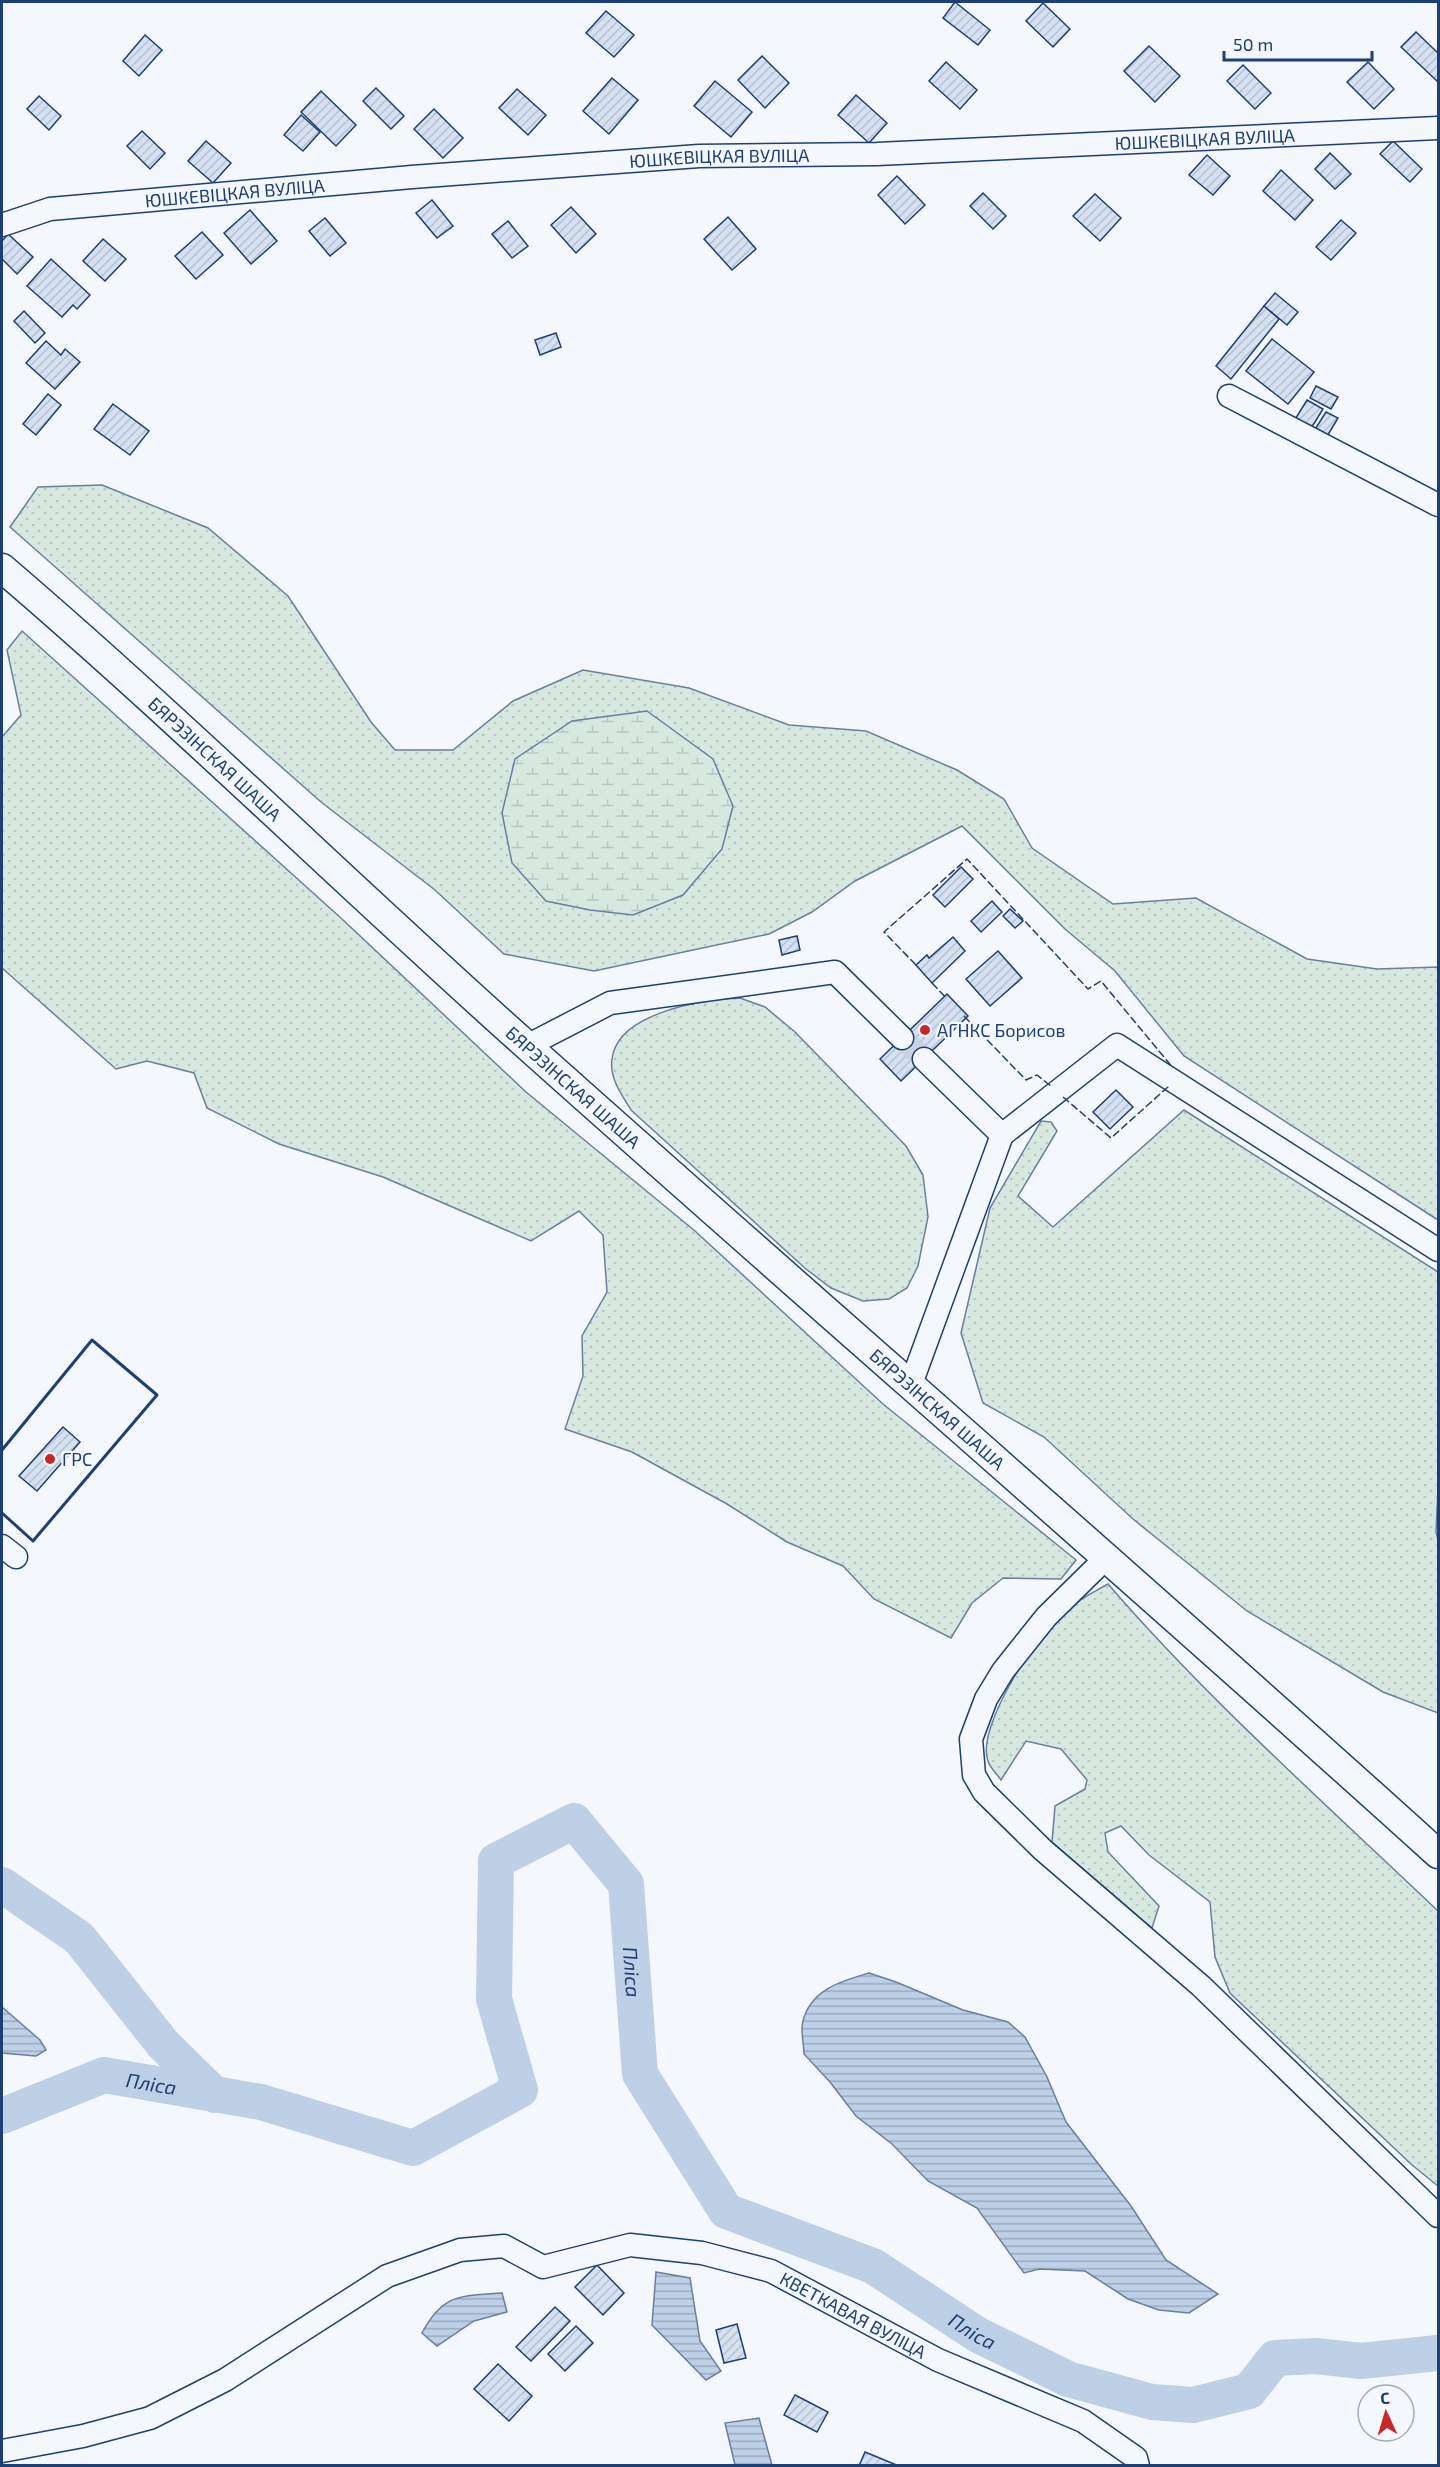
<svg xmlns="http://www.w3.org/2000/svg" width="1440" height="2467" viewBox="0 0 1440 2467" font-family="'Exo 2',sans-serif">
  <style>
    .grass { fill: url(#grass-dots); stroke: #687fa3; stroke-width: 1.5 }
    .wetland { fill: url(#wetland-marsh); stroke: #687fa3; stroke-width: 1.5 }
    .water { fill: url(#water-rules); stroke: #687fa3; stroke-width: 1.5 }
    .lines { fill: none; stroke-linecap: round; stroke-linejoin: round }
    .river { stroke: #bed0e5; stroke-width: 36 }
    .building { fill: url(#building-hatch); stroke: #1d3f73; stroke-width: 1.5 }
    .minor-tunnel { stroke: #c9d2e0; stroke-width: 22; stroke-dasharray: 22 11; stroke-linecap: butt }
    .minor-casing { stroke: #1d3f73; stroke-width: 25 }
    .major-casing { stroke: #1d3f73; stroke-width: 31 }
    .minor { stroke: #f4f7fb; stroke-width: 22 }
    .major { stroke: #f4f7fb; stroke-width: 28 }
    .fence { stroke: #1d3f73; stroke-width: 1.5; stroke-dasharray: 8 3; stroke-linecap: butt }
    .wall { stroke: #1d3f73; stroke-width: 3 }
    .poi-dot { fill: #c62828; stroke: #f4f7fb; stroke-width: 2 }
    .labels { text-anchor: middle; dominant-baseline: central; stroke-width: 4.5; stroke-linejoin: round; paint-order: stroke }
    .street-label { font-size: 18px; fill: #1d3f73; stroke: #f4f7fb }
    .poi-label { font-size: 18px; fill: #1d3f73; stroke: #f4f7fb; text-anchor: start }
    .water-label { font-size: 20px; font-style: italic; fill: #1d3f73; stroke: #f4f7fb }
  </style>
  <defs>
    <pattern id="grass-dots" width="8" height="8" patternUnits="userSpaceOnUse" patternTransform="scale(1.5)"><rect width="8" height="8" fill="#d7e8df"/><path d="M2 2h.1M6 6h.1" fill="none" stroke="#b8c8c3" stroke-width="1.8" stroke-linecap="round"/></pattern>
    <pattern id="wetland-marsh" width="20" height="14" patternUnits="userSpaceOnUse" patternTransform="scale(1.5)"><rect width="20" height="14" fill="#d7e8df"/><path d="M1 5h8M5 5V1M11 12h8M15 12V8" fill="none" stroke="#b8c8c3"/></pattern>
    <pattern id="water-rules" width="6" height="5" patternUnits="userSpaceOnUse" patternTransform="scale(1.5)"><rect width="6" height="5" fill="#bed0e5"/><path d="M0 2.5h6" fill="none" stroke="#9aaabe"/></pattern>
    <pattern id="building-hatch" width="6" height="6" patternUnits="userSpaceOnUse" patternTransform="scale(1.5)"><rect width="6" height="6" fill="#d5e0f0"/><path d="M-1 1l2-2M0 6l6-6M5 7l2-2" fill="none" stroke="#b6c1d1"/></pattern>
  </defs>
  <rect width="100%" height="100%" fill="#f4f7fb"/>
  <g class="grass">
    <polygon points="102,485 208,528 288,596 371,722 395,750 453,750 513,701 583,670 689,688 789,725 866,731 957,770 1004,799 1032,848 1113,904 1196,898 1307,959 1377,969 1438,967 1438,1220 1184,1056 1115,971 1065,929 962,826 855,881 812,912 769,934 594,971 504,954 435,890 321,802 10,527 38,487"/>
    <polygon points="22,631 342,919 526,1092 695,1231 883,1404 1076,1560 1061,1579 1003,1578 972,1603 951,1638 874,1599 843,1566 787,1542 727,1504 632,1452 565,1429 583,1376 582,1336 607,1292 603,1235 579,1211 531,1241 383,1177 279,1144 207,1108 194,1073 147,1061 116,1069 2,968 2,737 21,715 7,650"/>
    <path d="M740,998l25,9 30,25 111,114 17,29 5,42 -10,49 -11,22 -18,11 -26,2 -32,-13 -25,-19 -175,-159c-9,-15 -22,-32 -19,-51 5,-46 91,-60 128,-61z"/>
    <polygon points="1184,1110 1438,1272 1438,1489 1436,1532 1438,1540 1438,1713 1383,1692 1247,1611 1133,1519 1044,1437 983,1403 961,1333 990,1208 1041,1121 1051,1122 1057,1131 1018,1196 1053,1227"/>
    <path d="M1108,1584c101,117 218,220 330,327v275l-26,-21 -182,-172 -15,-36 -5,-55 -61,-47 -28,-29 -16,7 3,19 51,54 -7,22 -100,-86 3,-36 30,-17 2,-9 -26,-31 -35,-8 -25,39c-4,-6 -11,-12 -13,-19 -13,-33 51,-130 77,-151 13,-10 29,-18 43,-26z"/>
  </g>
  <polygon class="wetland" points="647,711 713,759 733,806 722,849 683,895 633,915 590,910 546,901 512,863 502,813 515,759 572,721"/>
  <g class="water">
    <path d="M869,1973l27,9 67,28 45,12 17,15 22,40 19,45 65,84 35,54 52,34 -29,19 -30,-3 -31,-11 -43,-28 -46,-2 -15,4 -47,-65 -49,-27 -36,-37 -36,-28 -26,-34 -26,-28c0,-10 -4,-24 -1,-33 8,-32 39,-40 66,-48z"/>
    <polygon points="2,2007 40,2040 46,2050 36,2056 2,2053"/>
    <polygon points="656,2272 690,2278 700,2341 721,2371 706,2380 652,2325"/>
    <path d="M502,2293l5,19 -33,9 -37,25 -15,-13c21,-40 39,-37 80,-40z"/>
    <polygon points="759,2418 772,2465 735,2465 725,2423"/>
  </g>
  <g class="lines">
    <g class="river">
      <polyline points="2,1885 79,1938 163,2044 215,2095"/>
      <path id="s1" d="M2,2116l102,-41 157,27 152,46 107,-58 -26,-91 2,-138 78,-40 52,63 14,190 86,137 147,55 105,69 90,44 84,23 41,3 56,-14 26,-33 41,-2 45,5 77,-8"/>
    </g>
  </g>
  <g class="building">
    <polygon points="955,2 990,30 978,45 943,18"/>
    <polygon points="1043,3 1070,29 1053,47 1026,21"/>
    <polygon points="606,11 634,35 614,57 586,33"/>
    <polygon points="1416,32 1438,53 1438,79 1437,81 1401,47"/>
    <polygon points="145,35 162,50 139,76 123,61"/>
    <polygon points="1149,46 1180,76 1155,102 1124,71"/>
    <polygon points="762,56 789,83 765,108 738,80"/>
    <polygon points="946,62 977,90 960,109 929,81"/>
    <polygon points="1368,62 1394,89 1374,109 1347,82"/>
    <polygon points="1243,65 1271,93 1255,109 1227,81"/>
    <polygon points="612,78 638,100 609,134 583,111"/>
    <polygon points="715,81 752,112 731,137 694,106"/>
    <polygon points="376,88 404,116 391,129 363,101"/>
    <polygon points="517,89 546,115 528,135 499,108"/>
    <polygon points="321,91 356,125 336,146 301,112"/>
    <polygon points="856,95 887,123 869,143 838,115"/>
    <polygon points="39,96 61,116 49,130 27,109"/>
    <polygon points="434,109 463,138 443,158 414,129"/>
    <polygon points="301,115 320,132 303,151 284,135"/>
    <polygon points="142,131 165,153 150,169 127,146"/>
    <polygon points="206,141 231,163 213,183 188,161"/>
    <polygon points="1393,141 1422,169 1410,182 1380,154"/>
    <polygon points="1330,153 1351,174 1335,189 1315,169"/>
    <polygon points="1207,155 1230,176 1213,195 1189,175"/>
    <polygon points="1281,170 1313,200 1295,220 1263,191"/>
    <polygon points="897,176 925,205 905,224 878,195"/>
    <polygon points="983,193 1006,216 993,229 970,206"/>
    <polygon points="1095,194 1121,218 1100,241 1073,216"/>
    <polygon points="432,200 453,226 437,238 416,213"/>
    <polygon points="571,207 596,234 576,253 551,225"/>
    <polygon points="250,210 277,241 251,264 224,233"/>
    <polygon points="728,217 756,249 732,270 704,239"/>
    <polygon points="325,218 346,243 330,256 309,231"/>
    <polygon points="1341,220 1356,233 1331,260 1316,247"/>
    <polygon points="508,221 528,246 512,258 492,234"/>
    <polygon points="202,232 223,255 196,279 175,256"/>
    <polygon points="8,234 33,257 17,274 2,259 2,241"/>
    <polygon points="103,239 126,259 105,281 83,261"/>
    <polygon points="51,259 90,295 77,309 73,305 62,317 27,286"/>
    <polygon points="1275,293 1298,312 1287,325 1264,306"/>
    <polygon points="1264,306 1279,319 1231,379 1216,366"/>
    <polygon points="24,311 45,333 35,343 14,321"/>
    <polygon points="556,333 561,347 540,355 535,340"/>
    <polygon points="1272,339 1314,372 1288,404 1246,371"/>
    <polygon points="46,341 61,355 65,349 80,362 55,389 26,363"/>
    <polygon points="1316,386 1338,397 1331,409 1310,398"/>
    <polygon points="48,394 61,405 36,435 23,424"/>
    <polygon points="1307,400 1323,409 1310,430 1294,421"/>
    <polygon points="113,404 149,431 130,455 94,429"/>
    <polygon points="1326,412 1338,418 1326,438 1314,431"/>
    <polygon points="961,867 973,879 945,907 933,895"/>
    <polygon points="992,901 1002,912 981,932 971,921"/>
    <polygon points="1010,909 1023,921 1015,928 1003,916"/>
    <polygon points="797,936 800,950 782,955 779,940"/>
    <polygon points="953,937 965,951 932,983 916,965 927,955 929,958"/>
    <polygon points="998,951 1022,978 990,1006 966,979"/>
    <polygon points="947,994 968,1016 901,1081 880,1059"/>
    <polygon points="1116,1090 1133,1107 1110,1129 1093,1112"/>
    <polygon points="63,1427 80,1442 37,1491 19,1476"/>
    <polygon points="597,2265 624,2293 603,2315 575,2287"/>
    <polygon points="555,2307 570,2321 531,2361 516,2347"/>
    <polygon points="737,2324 746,2358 724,2363 716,2330"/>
    <polygon points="576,2326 593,2343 565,2371 548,2354"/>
    <polygon points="498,2364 532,2396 509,2421 474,2389"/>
    <polygon points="795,2395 828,2412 817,2432 784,2415"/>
    <polygon points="865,2452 899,2466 859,2466"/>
  </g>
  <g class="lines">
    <polyline class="minor-tunnel" points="902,1038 924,1059"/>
    <g class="minor-casing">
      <g id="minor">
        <path id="s2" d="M2,225l48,-16 362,-32 287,-21 178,-2 561,-26"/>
        <polyline points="1229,396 1438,505"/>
        <polyline points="527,1046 610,1003 835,972 902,1038"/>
        <polyline points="1002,1135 1117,1045 1438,1250"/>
        <polyline points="911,1384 1002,1135 924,1059"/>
        <polyline points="2,1546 16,1557"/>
        <polyline points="1107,1557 1046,1617 1003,1671 986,1699 971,1739 974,1775 984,1792 1043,1850 1201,1986 1438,2216"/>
        <path id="s3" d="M2,2451l81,-15 67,-18 75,-38 162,-104 73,-26 44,-4 39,21 87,-22 72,8 69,18 167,89 145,61 53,37 2,8"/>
      </g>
    </g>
    <g class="major-casing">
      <g id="major">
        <path id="s4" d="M2,568c179,153 347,319 523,476 303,271 612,537 913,810"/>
      </g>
    </g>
    <use href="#minor" class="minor"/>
    <use href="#major" class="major"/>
    <g class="fence">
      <polyline points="916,965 884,932 967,859 1088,989 1101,981 1173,1068"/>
      <polyline points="932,983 947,999"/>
      <polyline points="964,1016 1026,1080 1037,1075 1052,1087"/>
      <polyline points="1063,1097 1111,1138 1169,1086"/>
    </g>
    <polyline class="wall" points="2,1450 92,1340 157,1395 33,1541 2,1513"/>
  </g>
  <g class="poi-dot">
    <circle cx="925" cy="1030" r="6"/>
    <circle cx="50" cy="1459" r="6"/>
  </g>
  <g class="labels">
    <g class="street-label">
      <text stroke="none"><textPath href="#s2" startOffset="1208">ЮШКЕВІЦКАЯ ВУЛІЦА</textPath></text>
      <text stroke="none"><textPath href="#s2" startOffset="722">ЮШКЕВІЦКАЯ ВУЛІЦА</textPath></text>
      <text stroke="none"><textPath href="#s2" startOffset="236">ЮШКЕВІЦКАЯ ВУЛІЦА</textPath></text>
      <text stroke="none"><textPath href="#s4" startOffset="286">БЯРЭЗІНСКАЯ ШАША</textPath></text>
      <text stroke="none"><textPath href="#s4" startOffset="772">БЯРЭЗІНСКАЯ ШАША</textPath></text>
      <text stroke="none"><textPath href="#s4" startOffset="1258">БЯРЭЗІНСКАЯ ШАША</textPath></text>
      <text stroke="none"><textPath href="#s3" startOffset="921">КВЕТКАВАЯ ВУЛІЦА</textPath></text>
    </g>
    <g class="poi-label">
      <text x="937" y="1030">АГНКС Борисов</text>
      <text x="62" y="1459">ГРС</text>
    </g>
    <g class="water-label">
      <text stroke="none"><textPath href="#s1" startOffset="1040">Пліса</textPath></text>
      <text stroke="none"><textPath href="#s1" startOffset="158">Пліса</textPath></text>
      <text stroke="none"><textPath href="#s1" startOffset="1580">Пліса</textPath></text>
    </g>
  </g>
  <rect width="1440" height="2467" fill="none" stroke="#1d3f73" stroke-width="6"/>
  <g transform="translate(1386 2413) rotate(356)"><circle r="28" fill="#f4f7fb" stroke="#9eadc5" stroke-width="1.5"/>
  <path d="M0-4.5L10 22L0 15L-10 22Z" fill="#c62828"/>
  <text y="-9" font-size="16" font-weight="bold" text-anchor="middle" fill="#1d3f73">С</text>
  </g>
  <path d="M1224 51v9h148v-9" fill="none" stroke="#1d3f73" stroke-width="3"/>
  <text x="1233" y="51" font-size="18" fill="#1d3f73" stroke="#f4f7fb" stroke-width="4.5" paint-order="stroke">50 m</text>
</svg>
